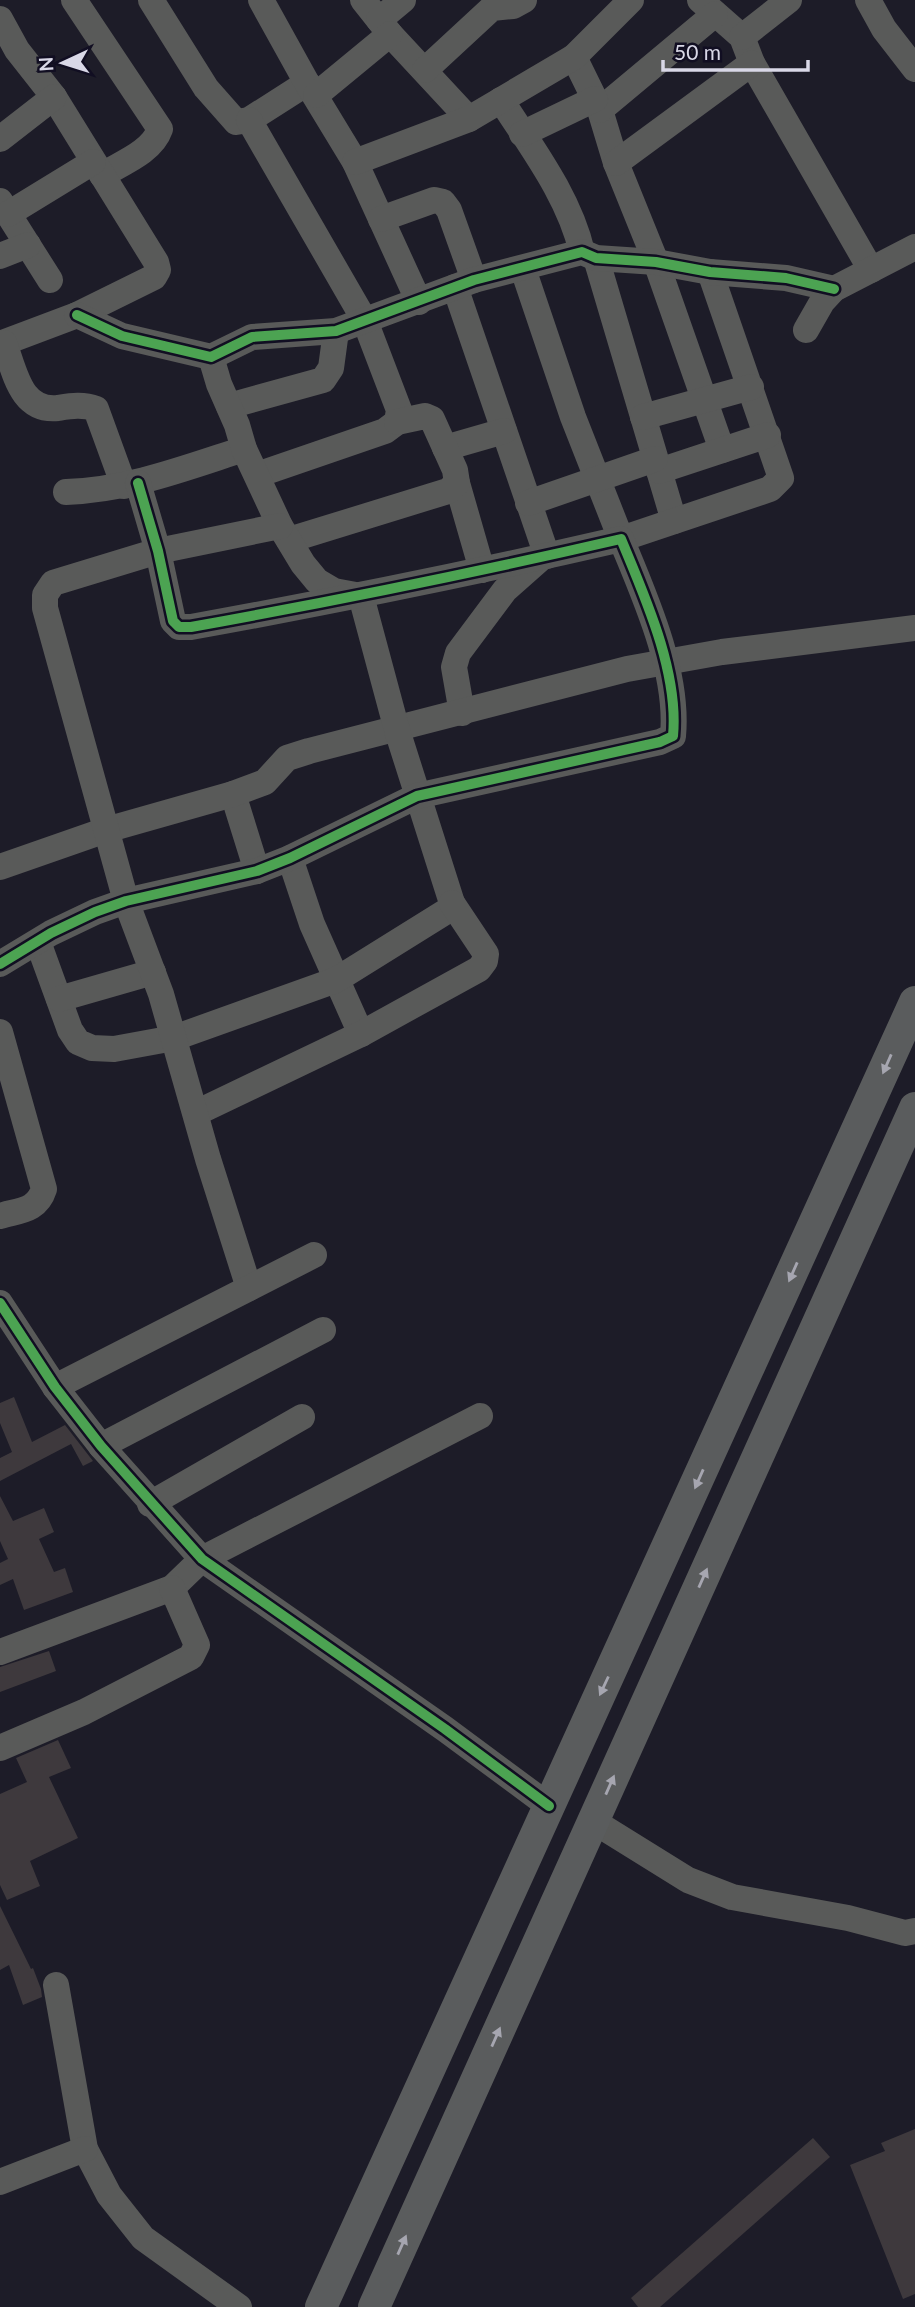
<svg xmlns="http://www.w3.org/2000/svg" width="915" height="2307" viewBox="0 0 915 2307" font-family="Lato,sans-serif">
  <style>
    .building { fill: #3e393d }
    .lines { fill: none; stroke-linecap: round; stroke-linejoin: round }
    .minor { stroke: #595a59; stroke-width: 26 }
    .major { stroke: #5a5c5d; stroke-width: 32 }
    .cycleway-casing { stroke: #110e22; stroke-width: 15 }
    .cycleway { stroke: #4ca352; stroke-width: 10 }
    .oneway { fill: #a6a6b0 }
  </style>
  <rect width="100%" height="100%" fill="#1d1c28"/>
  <g class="building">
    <polygon points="14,1397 32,1442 65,1425 93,1461 83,1466 71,1444 0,1481 0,1458 12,1452 0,1423 0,1403"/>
    <polygon points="0,1496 13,1521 44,1508 54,1532 39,1539 54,1572 65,1568 73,1592 24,1610 13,1579 0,1585 0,1563 8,1559 0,1541"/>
    <polygon points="49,1651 56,1671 0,1692 0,1667"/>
    <polygon points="58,1740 71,1768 49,1777 78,1838 30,1861 40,1886 7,1900 0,1885 0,1794 27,1782 16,1758"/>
    <polygon points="0,1906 31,1969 33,1968 41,1989 42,1997 23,2005 9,1965 0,1970"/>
    <polygon points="915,2129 915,2294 903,2299 850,2165 885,2151 881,2143"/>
    <polygon points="813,2138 830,2157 660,2307 638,2307 631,2298"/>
  </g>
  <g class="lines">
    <g class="minor">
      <path d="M74,0l86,129c-8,23 -38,34 -58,46"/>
      <polyline points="151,0 206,88 236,122 249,120 307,83"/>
      <polyline points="261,0 307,83 355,162 419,302"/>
      <polyline points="363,0 390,34 469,119"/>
      <polyline points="700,0 742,37 752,63 871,270"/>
      <polyline points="868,0 884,29 915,69"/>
      <polyline points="0,19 17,50 54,97 156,262 158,270 154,277 77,315 0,344"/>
      <polyline points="379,20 403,0"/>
      <polyline points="742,37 789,0"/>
      <polyline points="574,57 600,110 616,163 656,262 722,450"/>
      <polyline points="425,70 492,8 513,6 524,0"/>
      <polyline points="316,95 390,34"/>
      <path d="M501,100c30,47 68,96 81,152"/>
      <polyline points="600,110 715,14"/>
      <polyline points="249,120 365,321 399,410 397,422 385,431 257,475"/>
      <polyline points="522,134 595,99"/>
      <polyline points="0,139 54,97"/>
      <polyline points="355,162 469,119 574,57 631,0"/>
      <polyline points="616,163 752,63"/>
      <polyline points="0,201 50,280"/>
      <polyline points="8,214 93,162"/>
      <polyline points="381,219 434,200 443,202 449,210 474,280"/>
      <polyline points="0,256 28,245"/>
      <polyline points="596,258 674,521"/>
      <polyline points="523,269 573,417 621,539 770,489 781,478 710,272"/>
      <polyline points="455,287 547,556"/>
      <polyline points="77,315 122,336 211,357 252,337 336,331 474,280 582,252 596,258 656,262 710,272 786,278 834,289"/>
      <polyline points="806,330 822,302 834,289 915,247"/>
      <path d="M4,343c11,28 16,69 54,65 13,-2 25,-4 38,1l28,77"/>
      <polyline points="229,406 323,380 331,368 336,331"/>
      <polyline points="643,417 751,387"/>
      <polyline points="445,448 504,431"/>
      <polyline points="659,471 768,435"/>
      <polyline points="457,483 482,570"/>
      <path d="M66,492c62,-2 119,-24 178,-43"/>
      <polyline points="528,503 655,459"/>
      <polyline points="289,540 448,491 457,483 455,470 432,419 425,416 397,422"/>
      <polyline points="462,713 454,667 458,653 505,590 540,559"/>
      <polyline points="233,794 257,871"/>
      <polyline points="290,858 312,924 361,1034"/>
      <polyline points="0,867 106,830 233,794 265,782 287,758 309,751 627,669 722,652 915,628"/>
      <polyline points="38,942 70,1030 78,1042 92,1048 114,1049 174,1038 336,980 450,909 452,903 397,730 361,596 334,591 317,581 303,564 280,526 244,449 237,425 219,384 211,357"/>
      <path d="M0,964l51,-31 44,-21 31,-11 131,-30 33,-13 127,-62 243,-54 13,-6c6,-64 -28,-139 -52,-197 -143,33 -286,62 -430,88h-12l-6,-6 -15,-70 -20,-68"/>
      <polyline points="59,999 153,972"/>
      <path d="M0,1032l44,157c-7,22 -24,21 -44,27"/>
      <polyline points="196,1113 361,1034 479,969 485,961 486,954 452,903"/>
      <polyline points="249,1288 208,1159 161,994 126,901 45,608 45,595 53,583 158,551 280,526"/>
      <polyline points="0,1303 55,1387 101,1446 202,1559 445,1729 549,1806"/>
      <polyline points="55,1387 314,1255"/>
      <polyline points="101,1446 323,1330"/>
      <polyline points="150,1504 302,1417"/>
      <polyline points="0,1652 172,1588 202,1559 480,1416"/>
      <polyline points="0,1748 84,1712 191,1657 197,1645 172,1588"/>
      <polyline points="593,1821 688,1880 732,1897 848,1918 905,1933 915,1931"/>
      <polyline points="56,1985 85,2149 109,2195 143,2238 239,2307"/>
      <polyline points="0,2182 85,2149"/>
    </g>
    <g class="major">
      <polyline points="321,2307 915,1002"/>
      <polyline points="374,2307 915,1108"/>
    </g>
    <g class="cycleway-casing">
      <g id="cycleway">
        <polyline points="77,315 122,336 211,357 252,337 336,331 474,280 582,252 596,258 656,262 710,272 786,278 834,289"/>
        <path d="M0,964l51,-31 44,-21 31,-11 131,-30 33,-13 127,-62 243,-54 13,-6c6,-64 -28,-139 -52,-197 -143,33 -286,62 -430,88h-12l-6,-6 -15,-70 -20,-68"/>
        <polyline points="0,1303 55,1387 101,1446 202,1559 445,1729 549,1806"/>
      </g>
    </g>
    <use href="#cycleway" class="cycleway"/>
  </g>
  <defs><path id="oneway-solid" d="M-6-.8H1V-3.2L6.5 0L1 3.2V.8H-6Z" transform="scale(1.75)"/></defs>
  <g class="oneway">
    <use href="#oneway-solid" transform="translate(887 1064) rotate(114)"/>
    <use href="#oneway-solid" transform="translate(793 1272) rotate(114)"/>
    <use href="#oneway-solid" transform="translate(699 1479) rotate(114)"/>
    <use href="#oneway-solid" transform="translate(703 1578) rotate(-66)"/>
    <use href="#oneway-solid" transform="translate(604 1686) rotate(115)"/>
    <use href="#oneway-solid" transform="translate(610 1785) rotate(-66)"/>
    <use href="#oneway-solid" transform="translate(496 2037) rotate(-66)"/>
    <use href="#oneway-solid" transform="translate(402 2245) rotate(-66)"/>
  </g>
  <g transform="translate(63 63) rotate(266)" stroke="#110e22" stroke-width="5" paint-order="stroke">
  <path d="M0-5L12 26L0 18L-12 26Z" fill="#d9d8e7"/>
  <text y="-10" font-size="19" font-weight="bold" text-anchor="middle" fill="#d9d8e7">N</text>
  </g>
  <path d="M663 60v10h145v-10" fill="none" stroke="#d9d8e7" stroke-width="3.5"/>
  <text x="674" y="60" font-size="21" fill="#d9d8e7" stroke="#110e22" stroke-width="5" paint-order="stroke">50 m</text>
</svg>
